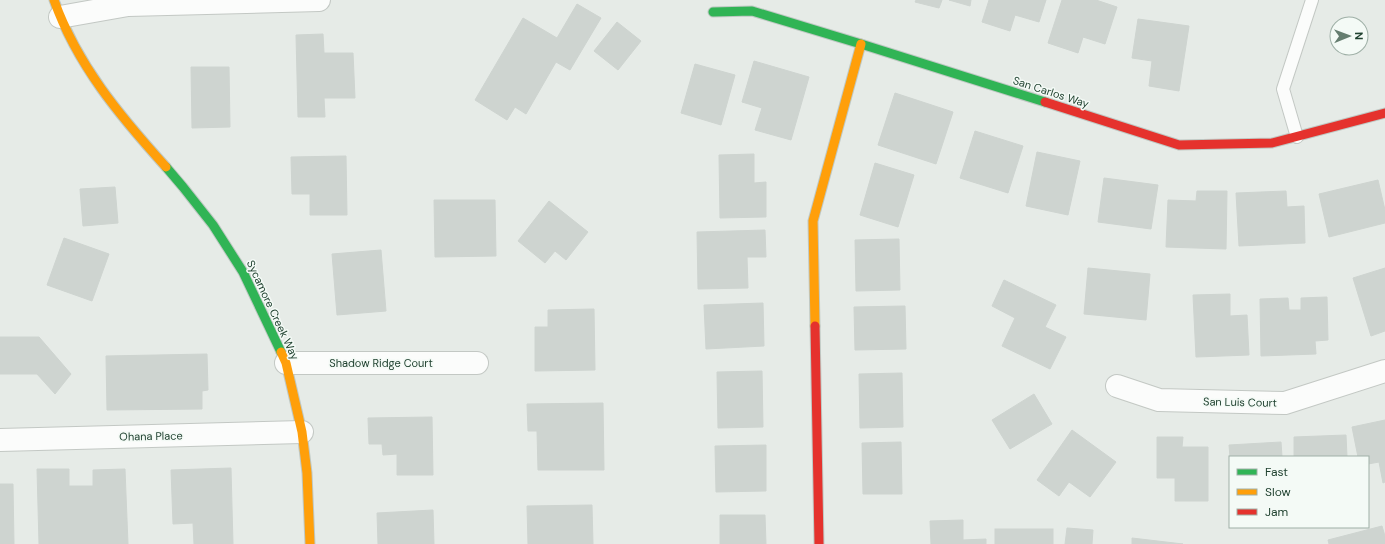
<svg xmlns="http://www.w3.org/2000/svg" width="1385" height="544" viewBox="0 0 1385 544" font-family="'DM Sans',sans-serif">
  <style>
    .building { fill: #ced4d0; stroke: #ced4d0 }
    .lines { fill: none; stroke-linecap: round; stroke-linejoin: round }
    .lane-casing { stroke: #c3c8c4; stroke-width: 14 }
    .street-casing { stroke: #c3c8c4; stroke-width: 24 }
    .fast-casing { stroke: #bfc8c3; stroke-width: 11 }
    .slow-casing { stroke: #bfc8c3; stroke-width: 11 }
    .jam-casing { stroke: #bfc8c3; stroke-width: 11 }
    .lane { stroke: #fbfcfb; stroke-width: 12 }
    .street { stroke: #fbfcfb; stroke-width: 22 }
    .fast { stroke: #30b455; stroke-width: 9 }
    .slow { stroke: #ff9f0a; stroke-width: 9 }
    .jam { stroke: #e5322d; stroke-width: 9 }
    .labels { text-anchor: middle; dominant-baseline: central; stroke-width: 3; stroke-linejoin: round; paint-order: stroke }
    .street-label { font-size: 11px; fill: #204230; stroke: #f4faf6 }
  </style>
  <rect width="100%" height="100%" fill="#e6ebe7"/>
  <g class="building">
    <polygon points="916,0 942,0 939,8 915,2"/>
    <polygon points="949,0 971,0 970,6"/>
    <polygon points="989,0 1046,0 1039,22 1015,15 1010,31 982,22"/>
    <polygon points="1062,0 1096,0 1117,7 1105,44 1083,37 1078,53 1048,43"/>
    <polygon points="577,4 601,18 570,70 556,62 526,114 515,107 507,120 475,100 523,18 557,38"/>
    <polygon points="1138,19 1189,26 1179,91 1149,86 1152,61 1132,58"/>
    <polygon points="617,22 641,41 618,70 594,51"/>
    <polygon points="323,34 324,53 353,53 355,98 324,98 325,117 298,117 296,35"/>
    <polygon points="754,61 809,77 791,140 755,130 762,108 742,102"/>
    <polygon points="695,64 735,75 721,125 681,113"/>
    <polygon points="191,67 229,67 230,127 192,128"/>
    <polygon points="895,93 953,112 936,164 878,145"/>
    <polygon points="975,131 1023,146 1008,193 960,178"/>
    <polygon points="1037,152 1080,161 1068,215 1026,206"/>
    <polygon points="754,154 754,183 766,182 766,217 720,218 719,155"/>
    <polygon points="346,156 347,215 310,215 310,194 292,194 291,157"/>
    <polygon points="875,163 914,175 898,227 860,215"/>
    <polygon points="1104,178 1158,185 1151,229 1098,222"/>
    <polygon points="1378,180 1385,210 1385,223 1329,237 1319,194"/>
    <polygon points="115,187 118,223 83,226 80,189"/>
    <polygon points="1197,191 1227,191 1226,249 1166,247 1168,200 1196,201"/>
    <polygon points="1286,191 1287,207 1304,206 1305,243 1239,246 1236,193"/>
    <polygon points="434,200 495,200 496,256 435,257"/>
    <polygon points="549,201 588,232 566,260 555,251 545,263 518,241"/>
    <polygon points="765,230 766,257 747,257 748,288 698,289 697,232"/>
    <polygon points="64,238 109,254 92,301 47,285"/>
    <polygon points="899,239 900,290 856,291 855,240"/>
    <polygon points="381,250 386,311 337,315 332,254"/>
    <polygon points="1088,268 1150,274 1146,320 1084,314"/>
    <polygon points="1385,268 1385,331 1371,336 1353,278"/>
    <polygon points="1004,280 1056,305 1045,327 1066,337 1050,369 1002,346 1015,318 992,306"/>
    <polygon points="1230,294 1230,316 1247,315 1249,355 1196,357 1193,295"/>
    <polygon points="1327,297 1328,340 1315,341 1316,354 1261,356 1260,299 1288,298 1289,310 1301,310 1301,298"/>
    <polygon points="763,303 764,346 706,349 704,305"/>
    <polygon points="905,306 906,349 855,350 854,307"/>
    <polygon points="594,309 595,370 535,371 535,327 548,327 548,310"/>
    <polygon points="0,337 39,337 71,374 55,394 37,374 0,374"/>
    <polygon points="207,354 208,390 202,391 202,409 107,410 106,356"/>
    <polygon points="762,371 763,427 718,428 717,372"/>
    <polygon points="902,373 903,427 860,428 859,374"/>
    <polygon points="1034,394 1052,424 1010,449 992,420"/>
    <polygon points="603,403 604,470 538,470 537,431 528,431 527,404"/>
    <polygon points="432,417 433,475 397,475 397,454 383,455 382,444 369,444 368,418"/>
    <polygon points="1385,420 1385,482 1383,483 1379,462 1368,464 1368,457 1358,457 1352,427"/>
    <polygon points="1072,430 1116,462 1090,497 1069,482 1059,496 1037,480"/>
    <polygon points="1346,435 1347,457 1294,457 1294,437"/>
    <polygon points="1157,437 1183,437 1182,447 1208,447 1208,501 1175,501 1175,478 1157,478"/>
    <polygon points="901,442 902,494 863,494 862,443"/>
    <polygon points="1281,442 1282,457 1230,457 1229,445"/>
    <polygon points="766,445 766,491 716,492 715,446"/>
    <polygon points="231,468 233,544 194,544 193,523 173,524 171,470"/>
    <polygon points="37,469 69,469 69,486 93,486 93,470 125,469 128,544 39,544"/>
    <polygon points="0,484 13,484 14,544 0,544"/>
    <polygon points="592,505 593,544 528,544 527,506"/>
    <polygon points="433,510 434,544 378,544 377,513"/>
    <polygon points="720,515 765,515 766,544 720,544"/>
    <polygon points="963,520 963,540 986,539 986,544 931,544 930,521"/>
    <polygon points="1382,526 1385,536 1385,544 1329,544 1328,540"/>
    <polygon points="1067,528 1093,530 1092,544 1065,544"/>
    <rect x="995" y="529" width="58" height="15"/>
    <polygon points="1132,538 1183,544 1132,544"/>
  </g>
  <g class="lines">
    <g class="lane-casing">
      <polyline id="lane" points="1297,137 1283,89 1312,0"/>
    </g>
    <g class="street-casing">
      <g id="street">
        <polyline points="60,17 128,5 319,0"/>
        <polyline points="286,363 477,363"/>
        <polyline points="1117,386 1159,400 1285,403 1385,371"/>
        <polyline points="0,440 302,432"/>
      </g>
    </g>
    <g class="fast-casing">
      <g id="fast">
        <polyline points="713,12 752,11 861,44 1045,102"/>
        <polyline points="166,167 183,187 213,225 243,272 281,352"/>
      </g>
    </g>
    <g class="slow-casing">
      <g id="slow">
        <path d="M54,0c23,65 66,116 112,167"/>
        <polyline points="815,326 813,221 861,44"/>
        <polyline points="281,352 286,363 302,432 307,473 310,544"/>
      </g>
    </g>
    <g class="jam-casing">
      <g id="jam">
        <polyline points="1045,102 1179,145 1272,143 1385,113"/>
        <polyline points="815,326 819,544"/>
      </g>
    </g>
    <use href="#lane" class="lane"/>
    <use href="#street" class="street"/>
    <use href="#fast" class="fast"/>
    <use href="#slow" class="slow"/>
    <use href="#jam" class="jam"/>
  </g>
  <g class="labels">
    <g class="street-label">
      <text transform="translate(1051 92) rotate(18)">San Carlos Way</text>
      <text transform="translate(273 310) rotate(65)">Sycamore Creek Way</text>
      <text x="381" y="363">Shadow Ridge Court</text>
      <text transform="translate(1240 402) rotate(1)">San Luis Court</text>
      <text transform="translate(151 436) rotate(-1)">Ohana Place</text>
    </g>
  </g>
  <rect x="1229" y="456" width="140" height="72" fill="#f4faf6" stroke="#9fb0a7"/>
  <rect x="1237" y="469" width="20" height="6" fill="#30b455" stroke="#9fb0a7"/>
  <text x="1265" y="476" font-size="12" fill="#204230">Fast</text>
  <rect x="1237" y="489" width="20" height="6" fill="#ff9f0a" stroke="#9fb0a7"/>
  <text x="1265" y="496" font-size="12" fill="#204230">Slow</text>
  <rect x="1237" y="509" width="20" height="6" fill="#e5322d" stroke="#9fb0a7"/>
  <text x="1265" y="516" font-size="12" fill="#204230">Jam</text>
  <g transform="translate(1349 36) rotate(89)"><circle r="19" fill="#f4faf6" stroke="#9fb0a7"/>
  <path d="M0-3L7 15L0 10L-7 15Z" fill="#657d70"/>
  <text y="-6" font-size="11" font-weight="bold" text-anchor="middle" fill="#204230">N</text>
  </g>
</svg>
